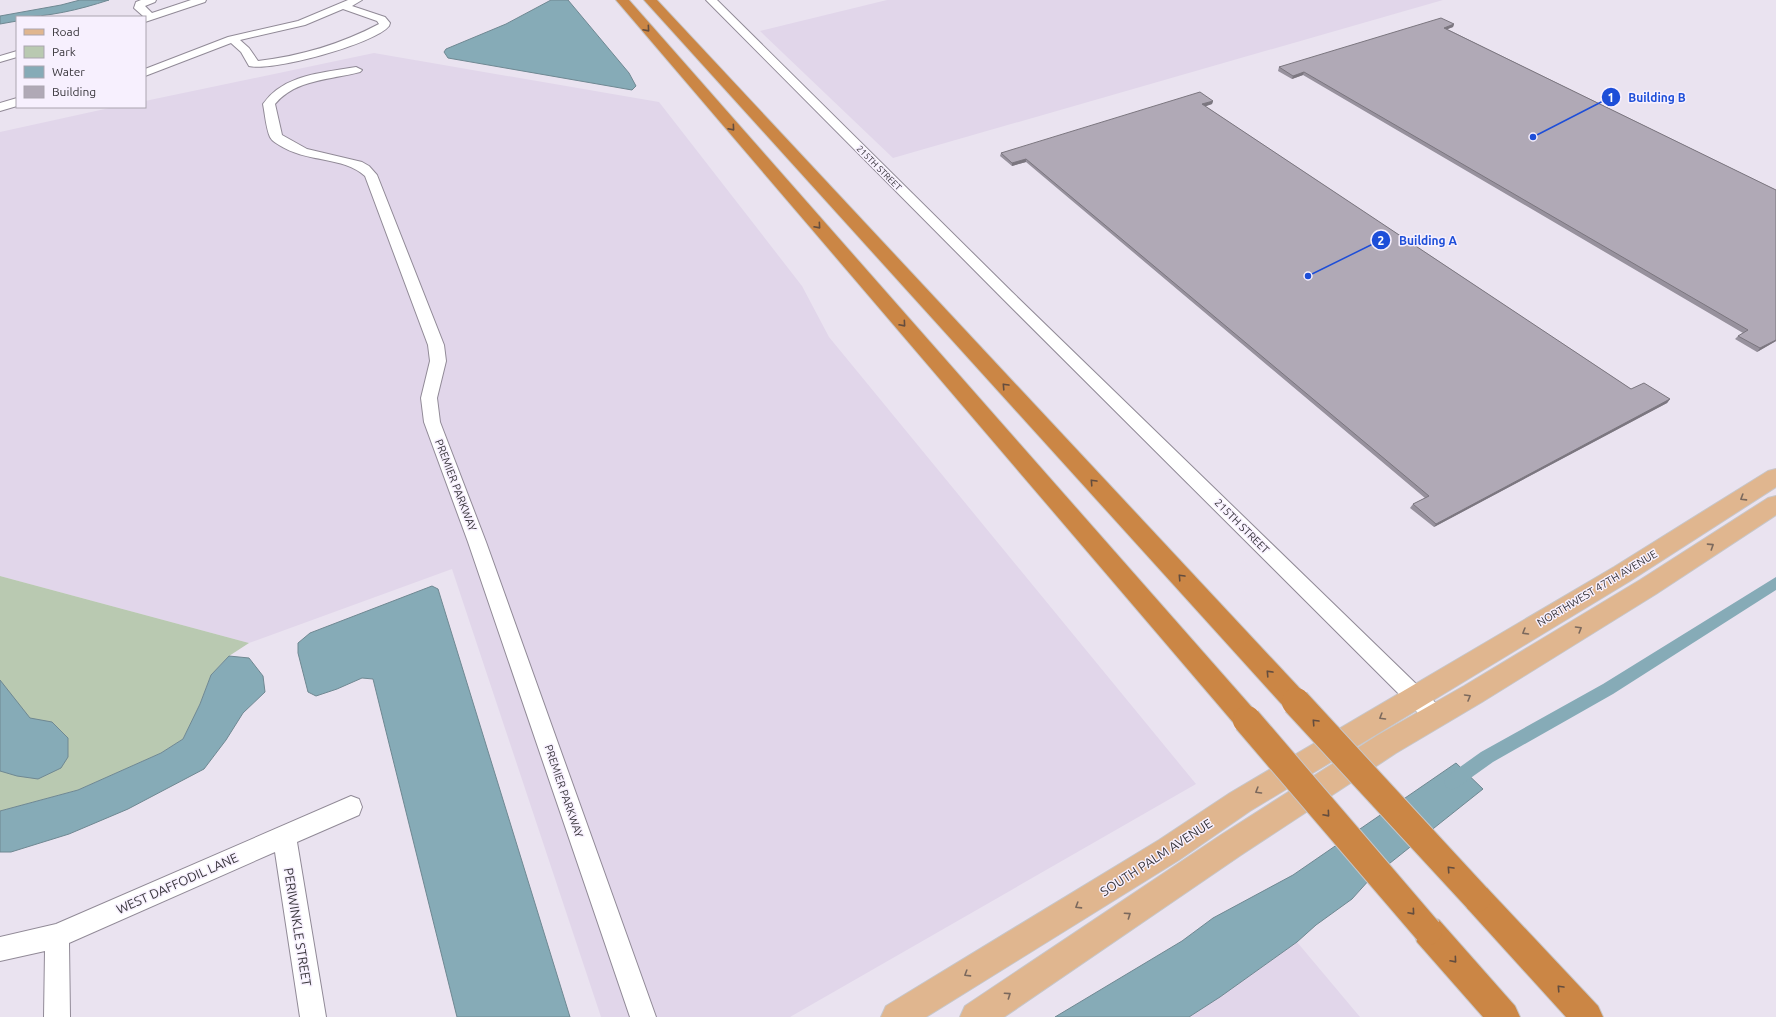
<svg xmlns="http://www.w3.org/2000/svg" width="1776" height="1017" viewBox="0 0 1776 1017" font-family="Ubuntu,sans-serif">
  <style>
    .built { fill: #e1d6ea }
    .green { fill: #b9c9b1 }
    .water { fill: #86abb7; stroke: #6f8892 }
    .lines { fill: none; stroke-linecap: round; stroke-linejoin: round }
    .canal { fill: #86abb7; fill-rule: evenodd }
    .minor-casing { stroke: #918a97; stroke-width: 2 }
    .major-casing { stroke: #c7c6c8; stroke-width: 2 }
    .highway-casing { stroke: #c7c6c8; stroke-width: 2 }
    .minor { fill: #fff; fill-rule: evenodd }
    .major { fill: #e0b68f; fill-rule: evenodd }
    .highway { fill: #cb8645; fill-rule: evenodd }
    .highway-bridge-casing { stroke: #c7c6c8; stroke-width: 30; stroke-linecap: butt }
    .highway-bridge { stroke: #cb8645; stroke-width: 28 }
    .wall { fill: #97919d }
    .shaded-wall { fill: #7b767f }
    .building { fill: #b0a9b6; stroke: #7b767f }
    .oneway { stroke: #644d3e }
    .oneway2 { stroke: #7b695d }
    .labels { text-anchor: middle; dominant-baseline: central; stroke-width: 3; stroke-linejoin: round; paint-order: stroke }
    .far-street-label { font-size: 9px; fill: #38353b; stroke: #f7f0fe }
    .street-label { font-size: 11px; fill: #38353b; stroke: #f7f0fe }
    .near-street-label { font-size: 13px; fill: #38353b; stroke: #f7f0fe }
    .leader { fill: none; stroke: #1d4ed8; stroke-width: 1.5 }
    .callout-dot { fill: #1d4ed8; stroke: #f7f0fe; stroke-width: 1.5 }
    .mark-label { font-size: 12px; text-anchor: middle; font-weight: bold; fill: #fff }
    .callout-label { font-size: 12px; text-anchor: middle; font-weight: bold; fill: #1d4ed8; stroke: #f7f0fe; stroke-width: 3; stroke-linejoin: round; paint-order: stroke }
  </style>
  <rect width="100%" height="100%" fill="#eae3f0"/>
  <g class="built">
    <polygon points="887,0 1443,0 893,158 760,31"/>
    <polygon points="374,53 659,102 802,286 829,337 1196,784 790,1017 601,1017 452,569 249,643 0,576 0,132 114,107 145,107 145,101"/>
    <polygon points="1297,942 1360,1017 1189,1017 1220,997"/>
  </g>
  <polygon class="green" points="0,576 249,643 229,656 211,675 200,704 183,739 161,753 78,790 0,811"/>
  <g class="water">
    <path d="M80,0h29c-31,10 -60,17 -92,17v4l-17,3v-8l61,-11z"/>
    <polygon points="551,0 568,0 629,73 636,86 632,90 448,58 444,52 446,49 506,24"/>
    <polygon points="432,586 438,589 570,1017 457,1017 373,679 362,678 337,689 316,696 308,692 298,653 298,643 310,633"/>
    <polygon points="229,656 249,658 263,676 265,692 243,713 226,740 204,769 128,809 69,834 11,852 0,852 0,811 78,790 161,753 183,739 200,704 211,675"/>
    <polygon points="0,680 30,718 52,722 68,738 68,757 61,768 38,779 17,776 0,771"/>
    <polygon points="1456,763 1483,789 1370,879 1352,899 1316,925 1297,942 1220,997 1189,1017 1055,1017 1182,941 1213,918 1293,875"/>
  </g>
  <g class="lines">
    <polygon class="canal" points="1776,577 1776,590 1613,694 1493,762 1458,787 1452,790 1446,787 1444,782 1446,777 1481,752 1603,684"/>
    <g class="minor-casing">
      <g id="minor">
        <polygon points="141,0 156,0 155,2 145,6 152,13 191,0 206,0 205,2 145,22 145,17 141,17 143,16 134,8 136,2"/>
        <path d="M348,0h14l-10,6 33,11 5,6 -1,3c-14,18 -118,46 -140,40l-8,-14 -10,-9 -86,33v-7l83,-32 70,-16zM343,9l34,12 2,3c-38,20 -78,32 -121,37l-9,-13 -9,-8 65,-15z"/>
        <polygon points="706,0 717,0 1012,292 1442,709 1446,716 1442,723 1435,726 1428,723 1002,298"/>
        <polygon points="17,51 17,57 0,62 0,56"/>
        <path d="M356,67l6,3 -2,2c-30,8 -64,7 -85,32l7,31 25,14 55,13 7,4 8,9 67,170 2,16 -9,37 3,24 46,120 170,475h-26l-162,-475 -44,-120 -3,-24 9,-37 -2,-16 -63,-169c-22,-20 -58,-13 -86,-31 -3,-2 -7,-4 -9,-8 -4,-9 -5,-23 -7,-33 21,-30 60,-31 93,-37z"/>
        <polygon points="17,98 17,106 0,111 0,103"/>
        <polygon points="351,796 359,799 362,807 359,815 297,842 326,1017 300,1017 275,852 69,943 70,1017 44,1017 45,951 0,961 0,937 56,924"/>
      </g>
    </g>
    <g class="major-casing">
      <g id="major">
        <polygon points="1776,469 1776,487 1630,581 1250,811 1179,860 926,1017 881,1017 886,1006 1159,840 1230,793 1614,567 1768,471"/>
        <polygon points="1776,496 1776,515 1656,594 1482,702 1396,753 1241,855 1004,1017 960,1017 965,1006 1221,835 1378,735 1464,686 1640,580 1768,498"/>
      </g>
    </g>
    <g class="highway-casing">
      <g id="highway">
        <polygon points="616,0 629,0 1256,712 1260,720 1256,728 1247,732 1238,728"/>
        <polygon points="644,0 657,0 1305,694 1309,702 1305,710 1296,713 1287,710"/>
        <polygon points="1477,883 1487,888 1598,1006 1603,1017 1566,1017 1467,908 1462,898 1467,888"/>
        <polygon points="1428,916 1439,920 1515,1006 1520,1017 1483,1017 1417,942 1413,931 1417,920"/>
      </g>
    </g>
    <use href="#minor" class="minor"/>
    <use href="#major" class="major"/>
    <use href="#highway" class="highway"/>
    <g class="highway-bridge-casing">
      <g id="highway-bridge">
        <polyline points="1296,702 1477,898"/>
        <polyline points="1247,720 1428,931"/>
      </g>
    </g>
    <use href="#highway-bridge" class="highway-bridge"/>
  </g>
  <g class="wall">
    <polygon points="1454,24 1453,27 1447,29 1776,190 1776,341 1757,352 1735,339 1738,336 1743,333 1303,75 1292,79 1278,71 1279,67"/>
    <polygon points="1213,101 1212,104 1205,106 1631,389 1670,399 1667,403 1434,527 1410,508 1413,504 1425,498 1026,162 1012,166 1000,156 1001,153"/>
  </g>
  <g class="shaded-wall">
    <polygon points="1454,24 1453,27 1443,31 1444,28"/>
    <polygon points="1304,72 1303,75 1292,79 1293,76"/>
    <polygon points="1213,101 1212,104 1201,108 1202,104"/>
    <polygon points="1026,159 1026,162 1012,166 1012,163"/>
    <polygon points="1776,340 1776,341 1757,352 1760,348"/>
    <polygon points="1670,399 1667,403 1434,527 1436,524"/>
  </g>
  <g class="building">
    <polygon points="1441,18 1454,24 1444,28 1776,190 1776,340 1760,348 1738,336 1748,330 1304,72 1293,76 1279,67"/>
    <polygon points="1200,92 1213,101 1202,104 1631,389 1644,383 1670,399 1436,524 1413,504 1429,496 1026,159 1012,163 1001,153"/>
  </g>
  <defs><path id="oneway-chevron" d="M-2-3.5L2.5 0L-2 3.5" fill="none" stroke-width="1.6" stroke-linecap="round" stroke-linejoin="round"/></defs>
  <g class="oneway">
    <use href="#oneway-chevron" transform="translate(647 29) rotate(49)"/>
    <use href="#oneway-chevron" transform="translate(732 128) rotate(49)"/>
    <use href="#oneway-chevron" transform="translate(818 226) rotate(49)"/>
    <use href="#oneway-chevron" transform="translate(903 324) rotate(49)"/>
    <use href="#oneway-chevron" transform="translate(1005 386) rotate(-133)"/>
    <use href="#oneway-chevron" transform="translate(1093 482) rotate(-133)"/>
    <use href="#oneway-chevron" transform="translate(1181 577) rotate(-133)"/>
    <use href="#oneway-chevron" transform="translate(1269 673) rotate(-133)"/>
    <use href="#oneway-chevron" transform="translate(1315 722) rotate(-133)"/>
    <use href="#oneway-chevron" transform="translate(1327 814) rotate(49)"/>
    <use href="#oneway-chevron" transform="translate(1450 869) rotate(-133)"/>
    <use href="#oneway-chevron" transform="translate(1412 912) rotate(49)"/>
    <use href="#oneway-chevron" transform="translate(1454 960) rotate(49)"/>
    <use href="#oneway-chevron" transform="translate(1560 988) rotate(-133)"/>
  </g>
  <g class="oneway2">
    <use href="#oneway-chevron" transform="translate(1743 498) rotate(148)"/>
    <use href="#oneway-chevron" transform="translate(1711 546) rotate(-33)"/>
    <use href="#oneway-chevron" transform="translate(1579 629) rotate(-31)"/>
    <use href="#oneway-chevron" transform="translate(1525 632) rotate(149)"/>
    <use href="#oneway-chevron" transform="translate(1468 697) rotate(-30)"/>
    <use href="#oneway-chevron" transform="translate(1382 717) rotate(149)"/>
    <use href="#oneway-chevron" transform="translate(1258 791) rotate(149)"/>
    <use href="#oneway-chevron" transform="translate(1078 906) rotate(148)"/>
    <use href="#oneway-chevron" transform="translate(1128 915) rotate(-34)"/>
    <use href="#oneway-chevron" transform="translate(967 974) rotate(148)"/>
    <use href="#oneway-chevron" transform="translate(1008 995) rotate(-34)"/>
  </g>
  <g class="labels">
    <g class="far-street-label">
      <text transform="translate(879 168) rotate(45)">215TH STREET</text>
    </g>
    <g class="street-label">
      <text transform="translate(456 485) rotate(69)">PREMIER PARKWAY</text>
      <text transform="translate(1242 526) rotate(45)">215TH STREET</text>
      <text transform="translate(1597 588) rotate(-31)">NORTHWEST 47TH AVENUE</text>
      <text transform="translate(564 791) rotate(71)">PREMIER PARKWAY</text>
    </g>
    <g class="near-street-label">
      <text transform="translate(1156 857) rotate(-33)">SOUTH PALM AVENUE</text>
      <text transform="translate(177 883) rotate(-24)">WEST DAFFODIL LANE</text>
      <text transform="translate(298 927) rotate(81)">PERIWINKLE STREET</text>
    </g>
  </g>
  <path class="leader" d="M1533 137L1611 97M1308 276L1381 240"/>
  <g class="callout-dot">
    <circle cx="1533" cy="137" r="4"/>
    <circle cx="1308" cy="276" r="4"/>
    <circle cx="1611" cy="97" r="10"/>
    <circle cx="1381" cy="240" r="10"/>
  </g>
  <g class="mark-label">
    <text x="1611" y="102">1</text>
    <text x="1381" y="245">2</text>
  </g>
  <g class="callout-label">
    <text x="1657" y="102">Building B</text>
    <text x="1428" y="245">Building A</text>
  </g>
  <rect x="16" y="16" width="130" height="92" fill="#f7f0fe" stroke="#aba5b0"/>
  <rect x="24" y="29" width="20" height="6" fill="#e0b68f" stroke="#aba5b0"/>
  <text x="52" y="36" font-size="12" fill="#38353b">Road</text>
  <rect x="24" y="46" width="20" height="12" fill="#b9c9b1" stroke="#aba5b0"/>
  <text x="52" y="56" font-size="12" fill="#38353b">Park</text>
  <rect x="24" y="66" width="20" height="12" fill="#86abb7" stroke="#aba5b0"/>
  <text x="52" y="76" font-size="12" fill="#38353b">Water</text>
  <rect x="24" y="86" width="20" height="12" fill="#b0a9b6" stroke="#aba5b0"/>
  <text x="52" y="96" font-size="12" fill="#38353b">Building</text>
</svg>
